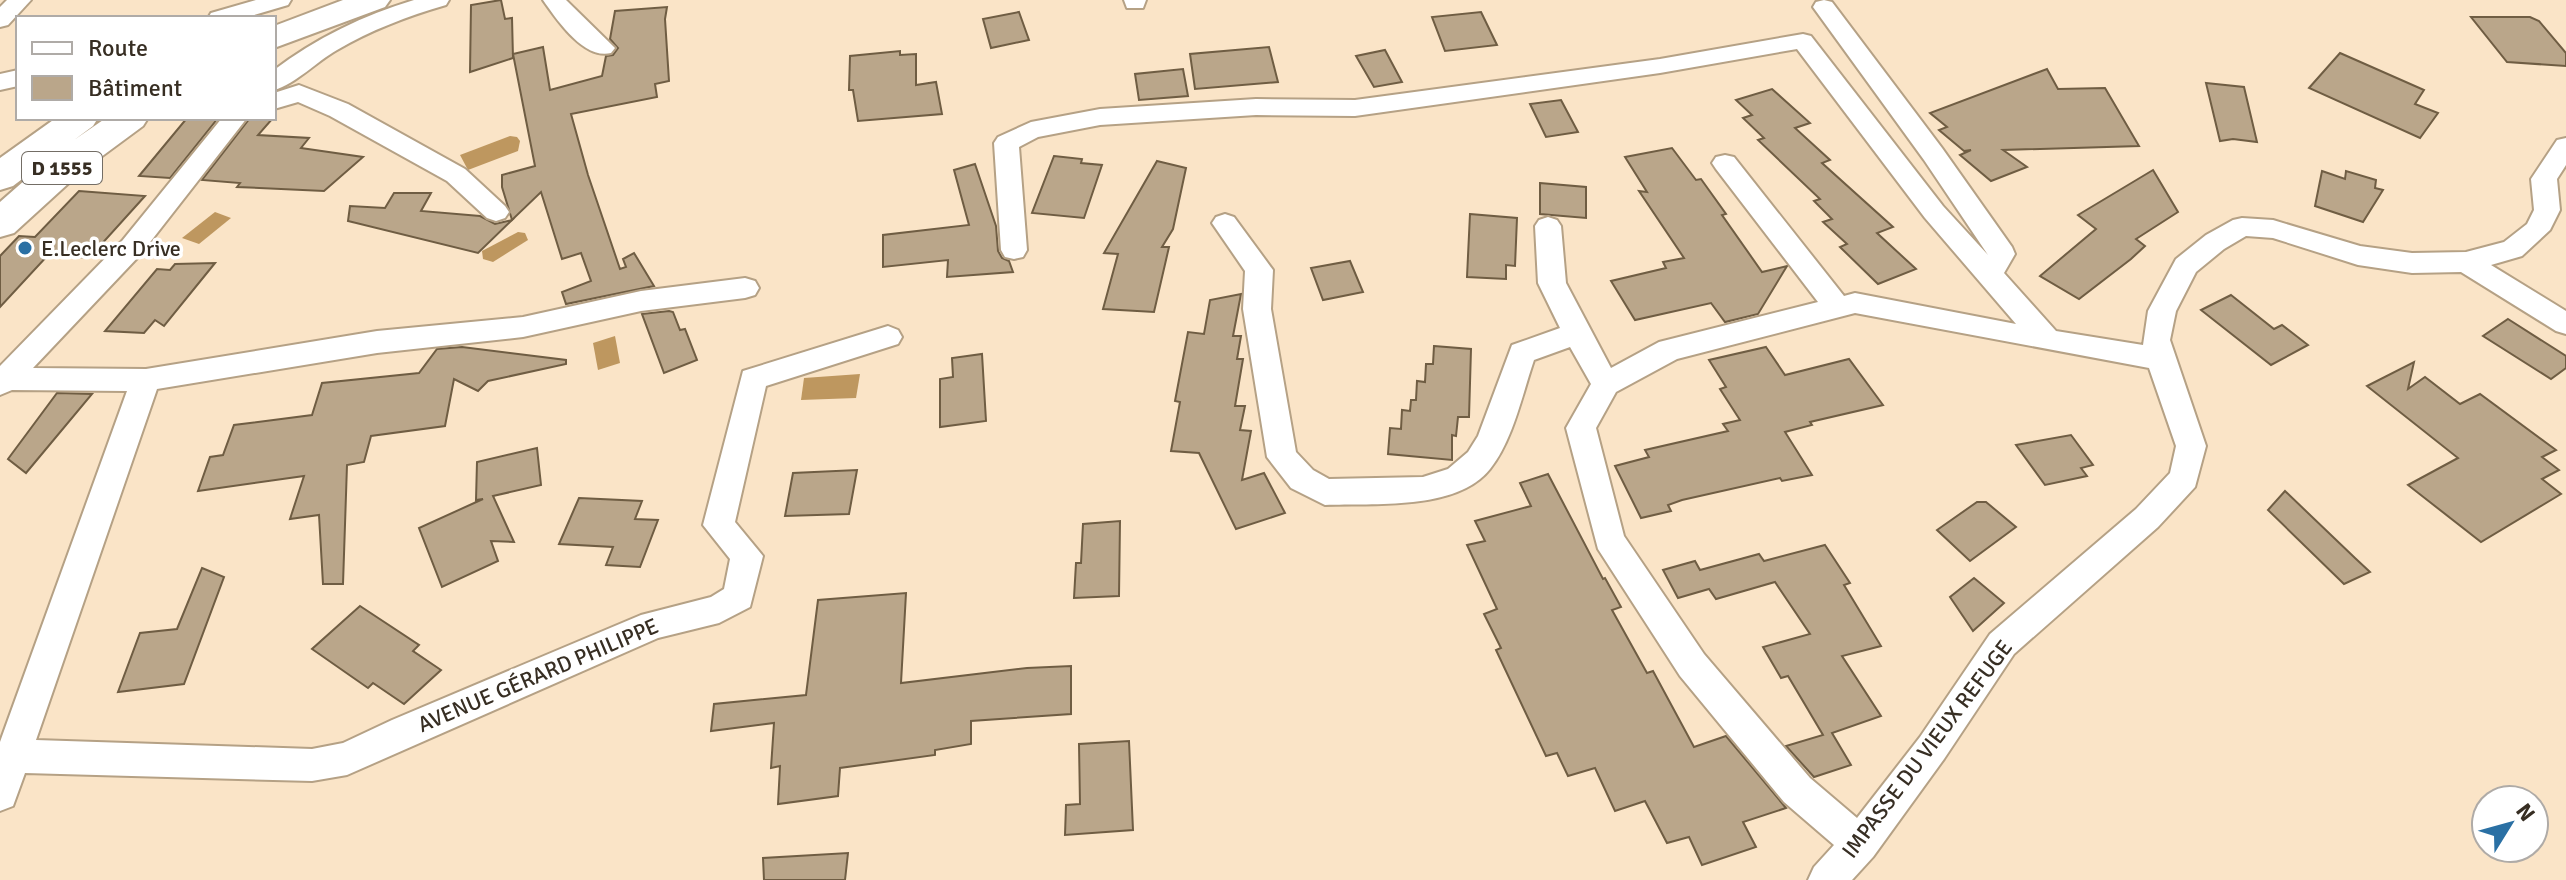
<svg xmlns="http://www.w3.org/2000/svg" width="2566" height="880" viewBox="0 0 2566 880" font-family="Signika,sans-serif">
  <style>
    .water { fill: #be975f }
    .building { fill: #baa68a; stroke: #6f5d43; stroke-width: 2 }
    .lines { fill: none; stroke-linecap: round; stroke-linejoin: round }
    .street-casing { stroke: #b5a185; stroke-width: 4 }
    .primary-casing { stroke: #b5a185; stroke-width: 4 }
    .street { fill: #fff; fill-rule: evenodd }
    .primary { fill: #fff; fill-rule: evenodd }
    .poi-dot { fill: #2a70a4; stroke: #fff; stroke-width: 3 }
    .labels { text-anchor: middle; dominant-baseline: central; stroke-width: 7; stroke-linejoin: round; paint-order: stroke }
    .shield { fill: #fff; stroke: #736d65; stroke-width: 2 }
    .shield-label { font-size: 20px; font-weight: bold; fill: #372e23 }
    .poi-label { font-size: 22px; fill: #372e23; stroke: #fff; text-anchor: start }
    .street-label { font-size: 22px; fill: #372e23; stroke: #fff }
  </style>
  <rect width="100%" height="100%" fill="#fae4c7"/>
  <g class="water">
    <polygon points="510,136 517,137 520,141 518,151 468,170 460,155"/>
    <polygon points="215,212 231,218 199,244 182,238"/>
    <polygon points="518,232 525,233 528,240 493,262 483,259 482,251"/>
    <polygon points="615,336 620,363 598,370 593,343"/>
    <polygon points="860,374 856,398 801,400 804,378"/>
  </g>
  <g class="building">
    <polygon points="501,0 505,19 512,18 513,58 470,72 471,5"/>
    <polygon points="667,7 665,19 669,81 655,84 657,97 571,114 588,175 620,269 626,267 623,259 634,253 654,286 566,304 562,292 591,281 581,253 562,259 541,192 512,220 502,187 502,175 535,166 513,54 543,47 550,90 602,76 606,56 613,55 618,48 610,39 615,11"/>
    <polygon points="1019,12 1029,40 991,48 983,19"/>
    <polygon points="1481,12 1497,45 1445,51 1432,17"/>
    <polygon points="2471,17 2530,17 2539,21 2566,53 2566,66 2507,62"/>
    <polygon points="1269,47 1278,82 1195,89 1190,54"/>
    <polygon points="1385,50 1402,82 1374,87 1356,56"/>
    <polygon points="900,51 900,55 916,54 916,85 936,82 942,114 858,121 853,90 849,90 850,56"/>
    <polygon points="2340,53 2424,90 2415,104 2438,113 2420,138 2309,88"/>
    <polygon points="1183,69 1188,96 1139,100 1135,74"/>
    <polygon points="2047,69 2058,89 2105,88 2139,146 2003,150 2027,167 1991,181 1960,155 1971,150 1964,151 1939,130 1947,127 1930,113"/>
    <polygon points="2206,83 2244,87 2257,142 2233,139 2220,141"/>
    <polygon points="1772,89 1810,123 1795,128 1830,160 1822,163 1893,227 1877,233 1916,269 1878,284 1840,247 1847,244 1823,222 1832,219 1814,201 1820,199 1758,140 1764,138 1743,118 1752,115 1736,100"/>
    <polygon points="1561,100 1578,132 1546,137 1530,104"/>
    <polygon points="187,118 218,118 170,178 139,176"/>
    <polygon points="250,118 273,118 258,135 309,138 301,148 363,157 324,191 237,187 240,183 202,180"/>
    <polygon points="1672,148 1696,180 1701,179 1726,214 1722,215 1762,272 1787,266 1758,314 1725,322 1711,303 1635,320 1611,281 1666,268 1663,262 1684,258 1639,191 1647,192 1625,157"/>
    <polygon points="1054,156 1082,159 1081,163 1102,165 1084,218 1032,213"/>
    <polygon points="1157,161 1186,168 1173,229 1162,247 1169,247 1154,312 1103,309 1118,254 1104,253"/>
    <polygon points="975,164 996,226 998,251 1002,258 1009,261 1013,272 947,277 948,260 883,267 883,235 969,225 954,170"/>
    <polygon points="2153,170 2178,212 2136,239 2145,246 2131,259 2079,299 2040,276 2096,229 2078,215"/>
    <polygon points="2322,171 2345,179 2346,171 2376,180 2375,188 2383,190 2363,222 2315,206"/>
    <polygon points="1540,183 1586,187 1586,218 1540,214"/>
    <polygon points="79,191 145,196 89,258 49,254 0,307 0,256 19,236 35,237"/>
    <polygon points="394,193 431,193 421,211 480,216 495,224 512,220 478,253 348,221 350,206 385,208"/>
    <polygon points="1470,214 1517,218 1515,266 1506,265 1506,279 1467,277"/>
    <polygon points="1350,261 1363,292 1323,300 1311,268"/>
    <polygon points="215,263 164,326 155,320 144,333 105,331 157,269 170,270 175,264"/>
    <polygon points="1241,294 1233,336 1241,336 1237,359 1243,359 1235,406 1245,406 1240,430 1251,431 1242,480 1264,473 1285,513 1236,529 1199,453 1171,451 1180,402 1175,401 1188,332 1204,334 1210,300"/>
    <polygon points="2231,295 2274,329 2282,325 2308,345 2271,365 2201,310"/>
    <polygon points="669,311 673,312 680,330 685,329 697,360 664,373 642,314"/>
    <polygon points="2508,319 2566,356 2566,368 2551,379 2483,336"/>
    <polygon points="1434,346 1471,349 1469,417 1458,417 1456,436 1452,435 1452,460 1388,454 1390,428 1401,429 1402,410 1410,411 1411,400 1416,400 1417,381 1425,382 1426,364 1433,364"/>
    <polygon points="462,347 566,360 566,364 488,381 478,391 454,379 445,426 371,436 364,462 347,465 343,584 323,584 319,515 290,519 304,476 198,491 210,457 223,455 234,425 312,415 322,383 419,373 437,349"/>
    <polygon points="1766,347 1785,375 1849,359 1883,405 1810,422 1812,425 1785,432 1812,475 1782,481 1780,478 1682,500 1668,505 1671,511 1641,518 1615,466 1649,457 1645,450 1728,431 1723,424 1740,420 1720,389 1726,387 1709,360"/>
    <polygon points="982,354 986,421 940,427 940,379 953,377 952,358"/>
    <polygon points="2414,362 2408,389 2425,377 2460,404 2480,394 2556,450 2542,457 2559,470 2542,479 2561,494 2481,542 2408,485 2458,458 2367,386"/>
    <polygon points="57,393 92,394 26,473 8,459"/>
    <polygon points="2071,435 2093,465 2081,468 2087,476 2045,485 2016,445"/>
    <polygon points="537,448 541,485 493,496 514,542 491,541 498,561 442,587 419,528 483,499 476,500 477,462"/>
    <polygon points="857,470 849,514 785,516 793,473"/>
    <polygon points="1548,474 1603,579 1605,578 1621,607 1612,610 1647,673 1653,671 1694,747 1726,736 1786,808 1743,822 1756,847 1702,865 1689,837 1667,843 1645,801 1615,811 1595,768 1568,776 1557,753 1546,756 1496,650 1501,648 1484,614 1497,609 1467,545 1485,541 1475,521 1531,506 1520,483"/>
    <polygon points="2285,491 2355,558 2370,572 2344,584 2268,510"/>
    <polygon points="579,498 642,501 635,519 658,520 640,567 606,565 613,547 559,544"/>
    <polygon points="1977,502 1986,502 2016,527 1970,561 1937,530"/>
    <polygon points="1120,521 1119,596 1074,598 1076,563 1081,563 1083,524"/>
    <polygon points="1825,545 1850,583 1844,585 1881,646 1842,656 1881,716 1832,733 1851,765 1814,777 1786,746 1823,735 1788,676 1781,678 1763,647 1810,634 1775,582 1716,599 1709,589 1678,598 1663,570 1695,561 1700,570 1759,554 1764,561"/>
    <polygon points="202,568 224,577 184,684 118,692 140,633 177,629"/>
    <polygon points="1974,578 2004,603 1973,631 1950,597"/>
    <polygon points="906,593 901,683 1027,668 1071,666 1071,714 971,721 971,744 935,750 935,755 840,768 838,796 778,804 780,766 771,768 774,723 711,731 714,704 806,695 818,600"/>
    <polygon points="360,606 419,645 413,651 441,670 404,704 373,683 368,688 312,649"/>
    <polygon points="1129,741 1133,830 1065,835 1066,805 1080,804 1079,744"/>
    <polygon points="848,853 845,880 764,880 763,858"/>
  </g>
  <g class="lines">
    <g class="street-casing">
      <g id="street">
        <polygon points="7,0 31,0 8,25 0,27 0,7"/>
        <polygon points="256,0 291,0 288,5 244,18 208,18 211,13"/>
        <path d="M414,0h35l-3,5c-38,11 -75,25 -109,45 -20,11 -41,34 -63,40v-20c42,-32 90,-55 140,-70z"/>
        <path d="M543,0h23l49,48 -4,5c-27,7 -54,-33 -68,-53z"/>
        <polygon points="1124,0 1146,0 1143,8 1127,8"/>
        <path d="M1824,0l8,2 110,146 70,99 3,7 -11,19 52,58 87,14 5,-34 28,-52 30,-24 27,-15 9,-2 31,2 87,26 52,7 54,-1 38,-10 23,-18 7,-14 -3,-31 26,-39 9,-2v27l-9,14 3,31 -10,20 -28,26 -31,9 75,46v23l-10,-3 -95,-59 -49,1 -54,-8 -85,-27 -27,-2 -22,13 -28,23 -20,39 -6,29 36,106 -11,41 -37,40 -144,127 -70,105 -71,98 -21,23h-44l6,-13 20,-22 -50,-43 -104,-126 -82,-127 -32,-121 25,-44 -21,-37 -36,13c-12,35 -21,80 -44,109 -33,42 -117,34 -165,36l-34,-17 -24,-31 -24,-148 2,-38 -33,-48 4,-6 9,-3 9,3 39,53 -2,39 25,143 17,18 16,9 94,-2 25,-8 20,-17 10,-16 34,-91 48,-17 -22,-45 -3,-57 4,-6 9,-3 9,3 4,6 5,57 45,85 48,-26 159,-40 -102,-133 -4,-6 4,-6 9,-2 9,2 110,139 11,-3 161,31 -91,-106 -128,-169 -137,24 -305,43 -99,-1 -156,10 -62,12 -19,10 8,103 -4,7 -9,2 -9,-2 -4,-7 -7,-107 4,-6 33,-15 69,-13 156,-10 99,1 305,-41 143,-25 8,2 132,170 45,49 -64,-95 -111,-153 3,-5zM1855,313l294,55 27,78 -6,27 -34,36 -146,125 -70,103 -63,81 -47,-40 -106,-124 -80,-118 -28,-108 20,-36 61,-33z"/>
        <polygon points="18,70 18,86 0,90 0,74"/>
        <polygon points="299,85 348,104 465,169 505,206 509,212 505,218 496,221 487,218 447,181 330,116 298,102 274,109 274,93"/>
        <polygon points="222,118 247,118 140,255 33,368 146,369 377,331 523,317 641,291 745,278 755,281 759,288 755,295 745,298 641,311 523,337 377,353 157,389 36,740 312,749 343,743 392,720 641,615 711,597 724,589 730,559 703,525 743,371 888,326 898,330 902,337 898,344 766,386 735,522 763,556 750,607 719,623 658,638 347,775 312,781 25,773 13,806 0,811 0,742 127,391 12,390 0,395 0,366 122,241"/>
      </g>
    </g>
    <g class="primary-casing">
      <g id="primary">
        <polygon points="343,0 390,0 385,7 274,48 274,26"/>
        <polygon points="56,118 98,118 93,126 74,140 106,118 148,118 143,126 82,171 14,233 0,237 0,202 50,158 13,186 0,190 0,158"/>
      </g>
    </g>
    <use href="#street" class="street"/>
    <use href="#primary" class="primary"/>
  </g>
  <circle class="poi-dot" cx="25" cy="248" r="8"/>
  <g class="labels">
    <rect class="shield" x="22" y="152" width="80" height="32" rx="6"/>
    <g class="shield-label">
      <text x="62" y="168">D 1555</text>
    </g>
    <g class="poi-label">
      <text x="41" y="248">E.Leclerc Drive</text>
    </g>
    <g class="street-label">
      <text transform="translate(538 675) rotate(-23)">AVENUE GÉRARD PHILIPPE</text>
      <text transform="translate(1927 749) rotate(-53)">IMPASSE DU VIEUX REFUGE</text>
    </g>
  </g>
  <rect x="16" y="16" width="260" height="104" fill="#ffffff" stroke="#afaba7" stroke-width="2"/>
  <rect x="32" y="42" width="40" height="12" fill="#ffffff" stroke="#afaba7" stroke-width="2"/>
  <text x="88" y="56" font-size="24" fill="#372e23">Route</text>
  <rect x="32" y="76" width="40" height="24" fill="#baa68a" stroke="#afaba7" stroke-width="2"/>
  <text x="88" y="96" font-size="24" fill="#372e23">Bâtiment</text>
  <g transform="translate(2510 824) rotate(53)"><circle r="38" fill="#ffffff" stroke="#afaba7" stroke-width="2"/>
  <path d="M0-6L14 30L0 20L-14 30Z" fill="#2a70a4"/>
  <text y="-12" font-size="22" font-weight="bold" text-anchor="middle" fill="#372e23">N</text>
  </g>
</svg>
